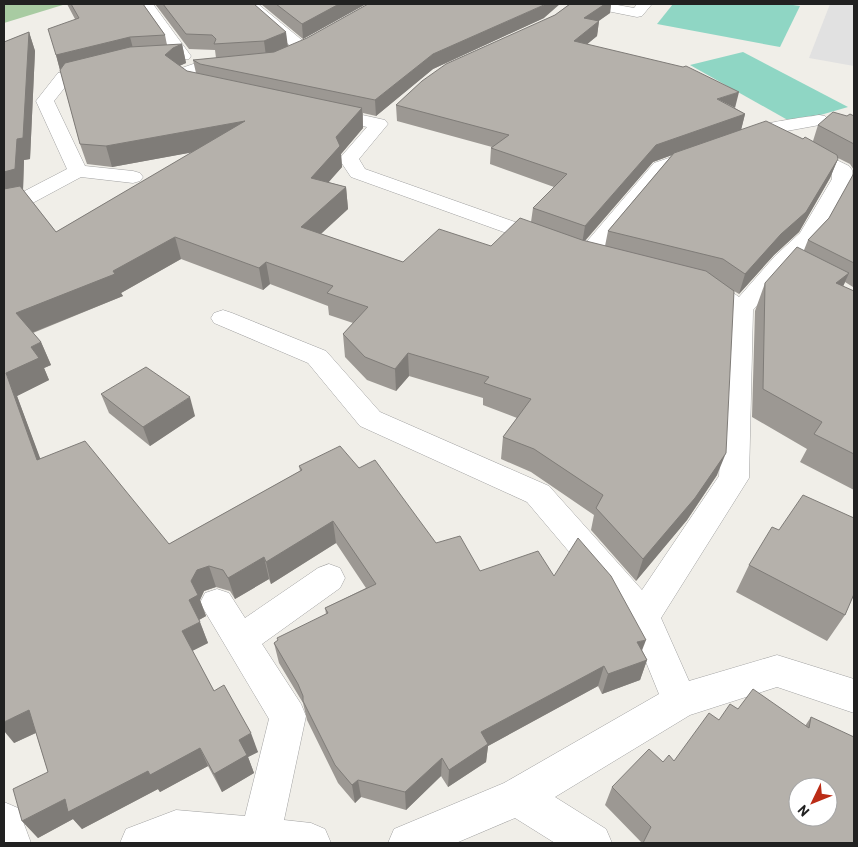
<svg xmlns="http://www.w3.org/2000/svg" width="858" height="847" viewBox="0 0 858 847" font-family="Barlow,sans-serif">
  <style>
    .forest { fill: #a8cba2 }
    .pitch { fill: #8fd6c4 }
    .parking { fill: #e1e1e1 }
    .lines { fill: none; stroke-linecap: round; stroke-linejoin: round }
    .street-casing { stroke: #a2a2a2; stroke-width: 1 }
    .street { fill: #fff; fill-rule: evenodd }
    .wall { fill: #9c9893; fill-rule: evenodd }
    .shaded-wall { fill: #7f7c78 }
    .building { fill: #b5b1ab; stroke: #7f7c78; fill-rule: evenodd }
  </style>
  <rect width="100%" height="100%" fill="#f0eee8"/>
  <polygon class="forest" points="4,4 66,4 4,23"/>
  <g class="pitch">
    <polygon points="673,4 786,4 800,6 780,47 657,24"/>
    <polygon points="743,52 848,107 793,123 690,65"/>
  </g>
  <polygon class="parking" points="830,4 854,4 854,66 809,58"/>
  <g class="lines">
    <g class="street-casing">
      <g id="street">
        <polygon points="139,4 153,4 191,56 189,59 177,59"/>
        <polygon points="243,4 258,4 308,45 310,48 308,51 296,51"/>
        <polygon points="585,4 612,4 634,8 637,4 652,4 642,16 637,17 587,7"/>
        <path d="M232,60l6,2 2,3 -2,3 -37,4 -9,3 11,6 9,2 2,4 -2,4c-13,3 -33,-6 -41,-17l2,-3 26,-9z"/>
        <polygon points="98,64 104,66 106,69 104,72 70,81 54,101 85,166 133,171 140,173 143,177 140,181 133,183 81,177 27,206 4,210 4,198 15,196 67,169 36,101 58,73"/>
        <polygon points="326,107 385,120 388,124 359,159 365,169 583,246 654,163 698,148 705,150 707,154 705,158 668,171 595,260 587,262 351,177 339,159 367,127 320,116 317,112 320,108"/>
        <path d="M819,115l6,1 3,4 -3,4 -55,10 -27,9 -7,-2 -2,-4c9,-13 68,-19 85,-22z"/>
        <path d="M802,143l47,23 3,4v9l-35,63 -26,24 -38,44 -4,168 -88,140 28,63 88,-26 77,24v34l-77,-26 -87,28 -135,82 51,32 6,14h-57l-40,-25 -59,25h-68l6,-14 110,-46 155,-89 -28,-69 -104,-123 -167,-76 -52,-63 -94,-40 -3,-5 3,-5 9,-3 9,3 94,38 54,61 169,74 93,104 77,-114 10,-164 -28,-20 -7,-2 -4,-5 4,-5c18,-5 30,7 45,17l36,-41 25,-23 32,-54v-6l-37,-20 -2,-4 2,-4z"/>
        <polygon points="329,564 340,568 345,578 340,588 262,644 301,704 306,716 284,820 311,823 325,829 331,843 120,843 126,829 176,810 245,816 269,719 200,603 205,593 217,589 229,593 245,618 318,568"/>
        <polygon points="4,802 18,808 31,843 4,843"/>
      </g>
    </g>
    <use href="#street" class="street"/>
  </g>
  <g class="wall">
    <path d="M67,4h76l22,31 2,10 15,-1 4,19 -7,3 8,5 9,2 -3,-13 23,-2 -1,-8 -26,-1 -34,-45h99l34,42 256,-28 -111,51 -57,47 -13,-3v15l-22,26 1,13 -14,15 18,5 2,22 -27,25 82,28 88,-16 40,-24 2,-14 21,-21 -64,-23 1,-16 1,-1 -95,-26 -1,-16 159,-90 15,-11h41l-1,9 -12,8h1l-2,15 -10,8 148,64 10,6 -4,16 72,11 5,-16 29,-9h7v170l-1,1 -8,-5 -2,4 11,5v199l-54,-28 7,-13 -55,-32 3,-106 10,-28 39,-33 4,-10 21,-22 25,-44v-4l-4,-6 -12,-6 -8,20 -31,54 -25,23 -35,39 -5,-3 -17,184 -30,45 -51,61 -45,-51 3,-15 -63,-43 -30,-13 2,-22 14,-19 -34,-13v-7l-74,-22 -13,15 -29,-11 -22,-23 -2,-23 10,-11 -24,-8 -1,-9 -58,-22 -7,6 -82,-31 -60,34 2,3 -90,37 8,9 10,23 -7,3 5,12 -32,16 23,63 129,85 131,-73 -1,-5 60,2 77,75 44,28 74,5 88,74 5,10 -7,20 -38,14 -4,-8 -110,60 -2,16 -38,25 -7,-11 -35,34 -45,-13 -6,6 -17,-20 -31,-63 -4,-17 -24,-40 -5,-20 52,-29 -1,-6 41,-20 -30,-45 -65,41 -2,-5 -34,20 -5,-8 -14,-4 -12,4 -4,9 6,16 -7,4 9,23 -16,8 22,40 44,61 -10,5 6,16 -32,19 -14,-26 -48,26 -2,-3 -76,40 -9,-10 -35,19 -16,-17 26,-49 -12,-39 -22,10 -10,-701 25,-10 6,19 -5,108 -6,1 -1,30 33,42 137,-80 -81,15 -25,-3 -7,-20 -24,-89 19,-36zM672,155l-64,76 -3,15 -20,-5 68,-79z"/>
    <polygon points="261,4 366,4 303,39"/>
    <polygon points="101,394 195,416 150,446 109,413"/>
    <polygon points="854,518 854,599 852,598 845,615 827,641 736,592 749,565 779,530"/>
    <polygon points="738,709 805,726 811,717 854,843 642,843 605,805 612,787 663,762 674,761"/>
  </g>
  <g class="shaded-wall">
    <polygon points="339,4 366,4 303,39 302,24"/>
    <polygon points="546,4 560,4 544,18 433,69 376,116 375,100 433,54"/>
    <polygon points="605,4 611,4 610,13 582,33 584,18"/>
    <polygon points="599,21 597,36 573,56 574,41"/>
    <polygon points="29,32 35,51 30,159 24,160 23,190 4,196 4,172"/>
    <polygon points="286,32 288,47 266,56 264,41"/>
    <polygon points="130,37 134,52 60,70 56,55"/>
    <polygon points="182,44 186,63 177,67 165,55 173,48"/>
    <polygon points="739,92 735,108 717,99"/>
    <polygon points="362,108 363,128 341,154 342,167 314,199 311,178 336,137"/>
    <polygon points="745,114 741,130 653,162 582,244 585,226 656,145"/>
    <polygon points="245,121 249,142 112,167 106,146"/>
    <polygon points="838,159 830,178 799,232 774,255 739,294 745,274"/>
    <polygon points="346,187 348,209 304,249 301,227"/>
    <polygon points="175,237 181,259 121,293 123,296 26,335 16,313 113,271"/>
    <polygon points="266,262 270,284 263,290 259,268"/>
    <polygon points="849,273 837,300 836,283"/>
    <polygon points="41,342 51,365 44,368 49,380 17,396 49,482 37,460 6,373 31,347"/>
    <polygon points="408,353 409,376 396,391 395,369"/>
    <polygon points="190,397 195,416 150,446 143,427"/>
    <polygon points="726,453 717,475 687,520 636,581 643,559"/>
    <polygon points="333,521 336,543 271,584 266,562"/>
    <polygon points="264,557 269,579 235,599 228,578"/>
    <polygon points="209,566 216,587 204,591 200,600 206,616 197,621 189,600 191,581 197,570"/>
    <polygon points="200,622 208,643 190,652 182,631"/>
    <polygon points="646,640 638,661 637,642"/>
    <polygon points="647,660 640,680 602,694 608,674"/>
    <polygon points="604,666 598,686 488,746 486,762 448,787 449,770 481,732"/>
    <polygon points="29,710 44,729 14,743 4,731 4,722"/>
    <polygon points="251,733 258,752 248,757 254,773 222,792 214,774 239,740"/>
    <polygon points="200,748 208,766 160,792 158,789 82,829 73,819 38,838 22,821 65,799 148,771"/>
    <polygon points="442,758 441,776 406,810 405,792"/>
    <polygon points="358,780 361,797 355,803 352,785"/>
  </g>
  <g class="building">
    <polygon points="71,4 143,4 165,35 130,37 56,55 48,29 79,18"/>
    <polygon points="163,4 254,4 286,32 264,41 214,44 216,39 212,35 186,34"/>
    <polygon points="276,4 339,4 302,24"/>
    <polygon points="368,4 546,4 433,54 375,100 200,64 193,60 274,52 307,38"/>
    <polygon points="570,4 605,4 584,18 599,21 574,41 683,67 686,66 739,92 717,99 745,114 656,145 585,226 533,208 567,174 491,148 509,135 396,105 422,81 446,64 555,15"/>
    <polygon points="29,32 23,138 17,139 15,169 4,172 4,42"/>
    <polygon points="182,44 173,48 165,55 187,71 362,108 336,137 340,146 311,178 346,187 301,227 403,262 439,229 491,246 520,218 582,240 706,271 734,291 726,453 695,498 643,559 596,508 603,495 534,449 503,437 531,399 484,383 489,377 408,353 395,369 365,357 343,334 368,307 327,293 333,286 266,262 259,268 175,237 113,271 115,274 16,313 41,342 31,347 39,358 6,373 37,460 85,441 169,544 302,470 299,466 340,446 359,468 375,460 436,543 460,536 480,571 538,551 554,576 578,538 611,576 646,640 637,642 647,660 608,674 604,666 481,732 488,744 449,770 442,758 405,792 358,780 352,785 335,765 303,701 303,696 298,684 274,643 278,640 277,638 328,613 325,608 376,584 333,521 266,562 264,557 228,578 223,570 209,566 197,570 191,581 198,595 189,600 200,622 182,631 214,691 224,685 251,733 239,740 247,755 214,774 200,748 150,775 148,771 68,812 65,799 22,821 13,789 48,772 29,710 4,722 4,189 20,186 56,232 245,121 106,146 80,144 60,70 65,63 130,47"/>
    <polygon points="833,112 847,116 850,114 854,116 854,144 818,125"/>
    <polygon points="766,121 803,139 805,137 837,155 838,159 806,212 781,234 745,274 723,259 608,231 674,153"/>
    <polygon points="854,173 854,263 808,240 829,218"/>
    <polygon points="797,247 849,273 836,283 854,291 854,454 814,434 822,422 763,389 765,283"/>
    <polygon points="146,367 190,397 143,427 101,394"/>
    <polygon points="803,495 854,518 854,594 845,615 749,565 772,527 779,530"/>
    <path d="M753,689l56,39 2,-11 43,20v106h-211l8,-16 -39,-40 37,-38 14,13 6,-7 5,6 35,-48 10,7 11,-16 8,5zM798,787h30v30h-30z"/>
  </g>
  <rect width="858" height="847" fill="none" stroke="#212121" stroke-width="10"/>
  <g transform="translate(813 802) rotate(227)"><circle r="24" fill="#ffffff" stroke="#a6a6a6"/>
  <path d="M0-4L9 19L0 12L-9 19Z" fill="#bb2c16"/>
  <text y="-8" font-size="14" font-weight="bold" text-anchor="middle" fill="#212121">N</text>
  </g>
</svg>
